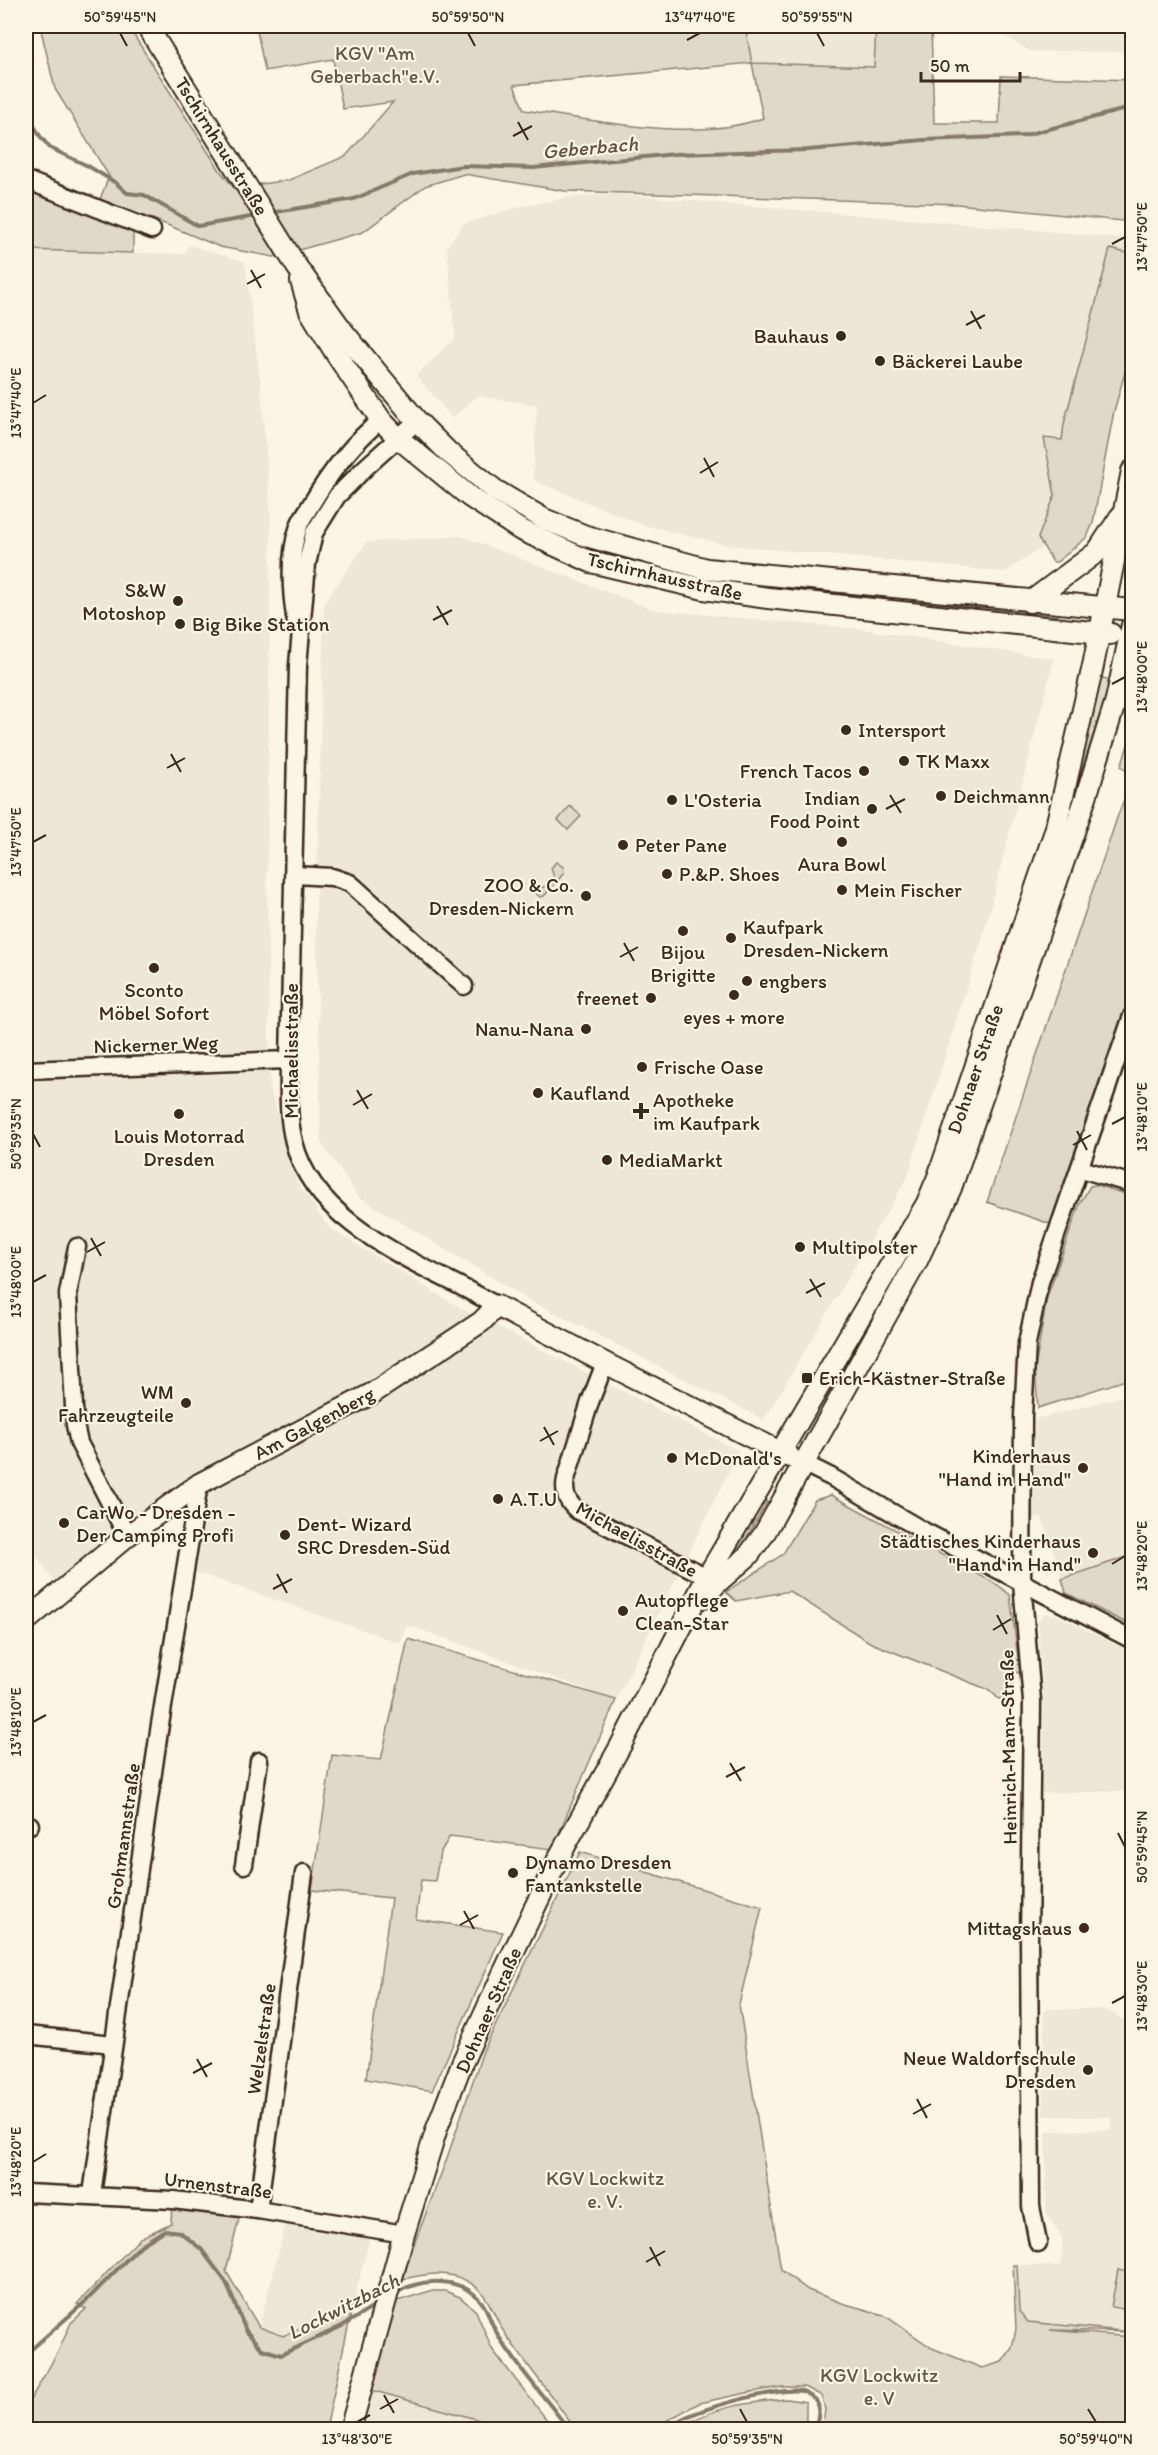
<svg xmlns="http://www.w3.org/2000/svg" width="1158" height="2455" viewBox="0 0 1158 2455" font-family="Itim,sans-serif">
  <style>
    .built { fill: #eee6d6 }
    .green { fill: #e0d8c8; stroke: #8e8173; stroke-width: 1.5; fill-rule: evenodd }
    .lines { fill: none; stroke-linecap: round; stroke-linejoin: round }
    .stream { stroke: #85796b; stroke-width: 4 }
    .minor-casing { stroke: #3b2a1e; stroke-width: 21 }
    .major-casing { stroke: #3b2a1e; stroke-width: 24 }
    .minor { stroke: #fcf5e5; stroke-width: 16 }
    .major { stroke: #fcf5e5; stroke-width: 20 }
    .ticks { fill: none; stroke: #3b2a1e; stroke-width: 2 }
    .poi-dot { fill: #3b2a1e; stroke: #fcf5e5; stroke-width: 2 }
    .labels { text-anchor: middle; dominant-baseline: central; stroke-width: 4.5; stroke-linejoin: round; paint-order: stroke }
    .park-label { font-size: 20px; fill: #645648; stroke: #fcf5e5 }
    .street-label { font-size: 20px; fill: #3b2a1e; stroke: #fcf5e5 }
    .poi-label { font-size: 20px; fill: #3b2a1e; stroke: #fcf5e5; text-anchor: start }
    .water-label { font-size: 21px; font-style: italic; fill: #605144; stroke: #fcf5e5 }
    .neatline { fill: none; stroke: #3b2a1e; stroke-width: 2 }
    .ticks-label { font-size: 15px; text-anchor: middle; fill: #3b2a1e }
  </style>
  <rect width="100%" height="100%" fill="#fcf5e5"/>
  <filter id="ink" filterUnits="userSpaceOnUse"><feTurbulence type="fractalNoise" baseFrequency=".0167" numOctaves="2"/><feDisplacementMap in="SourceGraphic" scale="12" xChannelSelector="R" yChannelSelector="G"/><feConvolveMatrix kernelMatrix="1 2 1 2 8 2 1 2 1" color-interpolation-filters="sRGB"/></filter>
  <g filter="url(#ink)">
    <g class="built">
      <polygon points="745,26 876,26 874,67 752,63"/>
      <polygon points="989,26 1132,26 1132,52 1030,51"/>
      <polygon points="615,194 1093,235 1132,241 1132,279 1072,528 1005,572 727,545 640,524 533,480 537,405 478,396 452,418 416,375 455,339 447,247 463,224 519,207 569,197"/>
      <polygon points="189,245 245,262 261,387 271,519 267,868 270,1088 297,1182 329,1228 459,1307 739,1451 616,1700 407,1625 400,1643 195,1572 209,1499 184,1485 56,1585 26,1541 26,250 184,254"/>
      <polygon points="461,536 655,610 869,630 1054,659 984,932 907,1178 764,1420 527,1299 359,1197 321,1143 316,908 324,603 367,542"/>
      <polygon points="1125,1396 1132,1400 1132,1555 1062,1579 1042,1517 1033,1518 1035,1419"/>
      <polygon points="1044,1613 1056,1615 1132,1653 1132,1780 1129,1791 1042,1793 1044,1710 1038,1622"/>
      <polygon points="1132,1986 1132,2332 1028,2322 1023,2319 1019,2311 1017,2265 1061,2266 1062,2238 1046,2212 1046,2131 1111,2130 1111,2117 1043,2116 1044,2012 1048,2009 1099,2009 1109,2011 1128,2023"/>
      <polygon points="286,2223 370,2237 353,2304 282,2336 259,2327"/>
      <polygon points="371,2390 512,2429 360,2430"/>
    </g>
    <g class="green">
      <path d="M40,26h88l91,143 15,19 55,-8 57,-24 47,-54 -50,7 -10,-50 -68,12 -9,-45h489l7,37 122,4 2,-41h55l3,97h65l2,-47 131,4v142l-175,-18 -392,-13 -101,-17 -39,12 -62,46 -89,25 -54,-10 -67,-28 -55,-15 11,-28 -54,-87zM752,63l11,55c-68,25 -168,2 -239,-8l-10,-25z"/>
      <polygon points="26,188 133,227 133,253 26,250"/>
      <polygon points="1110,249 1132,254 1132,348 1114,411 1093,523 1087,537 1057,562 1053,562 1038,538 1055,495 1044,438 1062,440 1064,424"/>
      <polygon points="783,582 1058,611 1058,616 935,603 882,603 782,593"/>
      <polygon points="1099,677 1111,680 1077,785 1070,823 948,1182 829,1407 824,1404 866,1330 906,1252"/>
      <polygon points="1132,733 1132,774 1121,766"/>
      <polygon points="1132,779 1132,991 1053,1225 987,1202 1118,815"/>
      <polygon points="570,806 581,816 568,830 558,820"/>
      <path d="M556,862l7,5 1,6 -20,23 -4,1 -5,-4c6,-7 14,-6 19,-16l-3,-9z"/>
      <polygon points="1096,1185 1132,1196 1132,1378 1038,1408 1035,1369 1047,1297 1080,1203 1090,1186"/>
      <polygon points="831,1495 998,1585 1010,1595 1020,1673 1010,1671 1014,1692 999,1699 989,1690 871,1643 789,1591 736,1601 726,1592 783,1554 815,1500"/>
      <polygon points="763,1500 767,1502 740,1549 729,1557"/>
      <polygon points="1132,1555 1132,1626 1066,1593 1062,1579"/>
      <polygon points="408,1639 616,1700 552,1849 450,1836 440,1853 435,1881 421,1880 416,1919 503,1932 432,2091 366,2079 391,1898 312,1890 332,1755 381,1760"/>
      <path d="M580,1852l182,55 -23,97 42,266 27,20 34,13 42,12 48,33 50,20 20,-6 10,-14 4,-19 -3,-64h4l2,46 9,11 104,10 -82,-2 82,7v92h-310l3,-19 -3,-14 -17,-9h-23l-31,5 -52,11 -33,18 -6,8h-85c-23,-33 -48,-64 -71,-97 -12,-19 -15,-40 -37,-51 -21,-11 -42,-7 -64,-2l7,-24 36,-94 37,-110z"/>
      <polygon points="172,2204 240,2215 226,2271 259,2327 283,2336 353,2304 326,2429 26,2430 26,2407 58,2352 71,2323 86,2309 77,2304 140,2238 171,2223"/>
      <polygon points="1118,2270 1132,2273 1132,2289 1128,2310 1111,2307"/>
      <polygon points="430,2291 445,2291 460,2297 476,2311 492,2349 554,2429 512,2429 371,2390 397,2301"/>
      <path d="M787,2399l19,3v27h-126c28,-22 72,-27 107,-30z"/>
    </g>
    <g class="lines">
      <g class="stream">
        <polyline points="26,116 30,119 40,136 50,148 88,166 116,183 127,193 144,195 198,226 257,216"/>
        <polyline points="270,213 354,199 413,174 463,166 533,168 675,154 808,150 924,140 1022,136 1126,109"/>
        <path d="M396,2293c27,-16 67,-17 87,11 6,9 8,20 14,29 5,10 12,18 18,27 17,24 37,46 54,70"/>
        <polyline points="26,2354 86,2301 141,2245 165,2230 180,2232 201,2249 226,2282 246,2331 262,2349 281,2355 342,2326 377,2305"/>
        <path d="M666,2430c15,-19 113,-43 136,-39 5,1 13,7 15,11 4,7 0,20 -2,28"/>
      </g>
      <g class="minor-casing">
        <g id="minor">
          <polyline points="26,180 152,230"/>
          <path d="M417,421l-51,46 -29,29 -23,37 -7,31 -9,101 -9,395c0,27 -2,55 5,82 21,87 133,123 203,164"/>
          <path d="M296,623c-5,-30 -8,-67 3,-97 2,-7 8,-14 11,-20 19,-32 42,-63 71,-86"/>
          <polyline points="294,875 332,877 350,883 464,986"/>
          <polyline points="26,1070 289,1060"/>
          <polyline points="1081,1169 1132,1184"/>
          <polyline points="77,1247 68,1294 75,1425 79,1443 127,1536"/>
          <path d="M605,1363l-15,39 -24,77c-3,14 1,23 12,32l129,66"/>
          <polyline points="803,1463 831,1477 922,1530 1132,1640"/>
          <polyline points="26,1824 30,1825"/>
          <polyline points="244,1865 259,1761"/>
          <polyline points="26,2035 113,2044"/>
          <polyline points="26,2193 173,2200 258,2210 404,2234"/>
          <polyline points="92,2194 159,1731 199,1484"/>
          <polyline points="258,2210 304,1873"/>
          <polyline points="1038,2243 1031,2206 1029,1940 1032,1701 1022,1582 1023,1416 1027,1343 1040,1282 1132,1016"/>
        </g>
      </g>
      <g class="major-casing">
        <g id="major">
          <polyline points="147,26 297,267 345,334 417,421 448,452 495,490 544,519 586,536 707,569 1132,610"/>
          <polyline points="301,281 310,311 338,357 381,420 398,438 470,497 519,529 591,562 704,589 768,598 1111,634"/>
          <polyline points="1030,602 1097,552 1120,517"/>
          <polyline points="704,1598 717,1583 748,1556 764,1534 917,1261 951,1188 1086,797 1116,700 1132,625"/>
          <polyline points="26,1621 127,1536 199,1484 373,1393 481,1322 497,1306 605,1363 790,1457"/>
          <polyline points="350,2430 404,2234 437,2128 462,2063 501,1978 559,1857 621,1745 707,1577 927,1203 938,1177 1055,831 1093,666 1132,471"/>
        </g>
      </g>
      <use href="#minor" class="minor"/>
      <use href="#major" class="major"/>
    </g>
  </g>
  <path class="ticks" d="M120,33l7,13M468,33l7,13M817,33l7,13M687,40l13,-7M518,122l10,18M513,136l19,-10M1112,244l13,-7M251,270l10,18M247,284l18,-10M971,311l10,18M966,325l19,-10M33,403l13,-8M704,458l10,19M700,473l18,-11M437,606l11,19M433,620l19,-10M1112,684l13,-7M171,754l10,18M167,768l18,-10M890,795l11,18M886,809l19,-10M33,842l13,-7M624,943l10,18M620,957l18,-10M357,1090l11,19M353,1105l19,-11M1112,1124l13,-7M1077,1131l10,19M33,1134l7,13M1073,1145l18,-10M91,1238l10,18M87,1252l18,-10M810,1279l11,18M33,1282l13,-7M806,1293l19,-10M544,1427l10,18M540,1441l18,-10M1112,1564l13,-8M277,1574l10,19M273,1589l19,-10M997,1615l10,19M993,1630l18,-11M33,1722l13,-7M730,1763l11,18M726,1777l19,-10M1118,1833l7,14M464,1911l10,18M460,1925l18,-10M1112,2003l13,-7M197,2059l10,18M193,2073l19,-10M917,2099l10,19M913,2114l18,-10M33,2162l13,-8M650,2247l10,19M646,2262l19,-11M384,2395l10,18M380,2409l18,-10M740,2409l7,13M1088,2409l8,13M357,2422l13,-7"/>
  <g class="poi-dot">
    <circle cx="841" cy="336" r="6"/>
    <circle cx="880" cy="361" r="6"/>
    <circle cx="178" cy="601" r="6"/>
    <circle cx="180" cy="624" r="6"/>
    <circle cx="846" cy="730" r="6"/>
    <circle cx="904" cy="761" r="6"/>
    <circle cx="864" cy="771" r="6"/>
    <circle cx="941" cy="796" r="6"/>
    <circle cx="672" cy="800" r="6"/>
    <circle cx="872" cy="809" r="6"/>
    <circle cx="842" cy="842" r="6"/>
    <circle cx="623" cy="845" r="6"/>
    <circle cx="667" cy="874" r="6"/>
    <circle cx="842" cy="890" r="6"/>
    <circle cx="586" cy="896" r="6"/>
    <circle cx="683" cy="931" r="6"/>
    <circle cx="731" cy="938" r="6"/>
    <circle cx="154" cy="968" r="6"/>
    <circle cx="747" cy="981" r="6"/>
    <circle cx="734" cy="995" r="6"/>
    <circle cx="651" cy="998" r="6"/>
    <circle cx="586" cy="1029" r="6"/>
    <circle cx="642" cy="1067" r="6"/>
    <circle cx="538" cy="1093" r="6"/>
    <path d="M638 1102h6v6h6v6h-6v6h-6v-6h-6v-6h6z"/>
    <circle cx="179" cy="1114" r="6"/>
    <circle cx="607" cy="1160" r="6"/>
    <circle cx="800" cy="1247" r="6"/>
    <rect x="801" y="1372" width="12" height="12" rx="3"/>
    <circle cx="186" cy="1403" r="6"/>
    <circle cx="672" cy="1458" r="6"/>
    <circle cx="1083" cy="1468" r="6"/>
    <circle cx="498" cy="1499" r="6"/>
    <circle cx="64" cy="1523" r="6"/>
    <circle cx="285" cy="1535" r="6"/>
    <circle cx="1093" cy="1553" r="6"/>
    <circle cx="623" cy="1611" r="6"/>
    <circle cx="513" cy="1873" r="6"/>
    <circle cx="1084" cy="1928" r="6"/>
    <circle cx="1088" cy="2070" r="6"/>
  </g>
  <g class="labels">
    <g class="park-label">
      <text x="375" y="53">KGV "Am<tspan x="375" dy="23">Geberbach"e.V.</tspan></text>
      <text x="605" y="2178">KGV Lockwitz<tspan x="605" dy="23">e. V.</tspan></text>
      <text x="879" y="2375">KGV Lockwitz<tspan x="879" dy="23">e. V</tspan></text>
    </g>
    <g class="street-label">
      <text transform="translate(222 146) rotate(58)">Tschirnhausstraße</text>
      <text transform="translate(665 576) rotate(13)">Tschirnhausstraße</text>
      <text transform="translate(156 1044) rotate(-2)">Nickerner Weg</text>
      <text transform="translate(291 1051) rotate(-90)">Michaelisstraße</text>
      <text transform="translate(975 1069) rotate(-71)">Dohnaer Straße</text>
      <text transform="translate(314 1423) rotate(-28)">Am Galgenberg</text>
      <text transform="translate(637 1539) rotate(29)">Michaelisstraße</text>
      <text transform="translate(1008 1747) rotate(-91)">Heinrich-Mann-Straße</text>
      <text transform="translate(123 1836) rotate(-82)">Grohmannstraße</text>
      <text transform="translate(488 2010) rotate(-66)">Dohnaer Straße</text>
      <text transform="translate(261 2039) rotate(-82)">Welzelstraße</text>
      <text transform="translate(218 2185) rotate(7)">Urnenstraße</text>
    </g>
    <g class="poi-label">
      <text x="829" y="336" text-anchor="end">Bauhaus</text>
      <text x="892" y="361">Bäckerei Laube</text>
      <text x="166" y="590" text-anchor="end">S&amp;W<tspan x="166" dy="23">Motoshop</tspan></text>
      <text x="192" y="624">Big Bike Station</text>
      <text x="858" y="730">Intersport</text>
      <text x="916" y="761">TK Maxx</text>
      <text x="852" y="771" text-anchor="end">French Tacos</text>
      <text x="953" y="796">Deichmann</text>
      <text x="860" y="798" text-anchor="end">Indian<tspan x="860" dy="23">Food Point</tspan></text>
      <text x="684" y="800">L'Osteria</text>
      <text x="635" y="845">Peter Pane</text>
      <text x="842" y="864" text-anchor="middle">Aura Bowl</text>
      <text x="679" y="874">P.&amp;P. Shoes</text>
      <text x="574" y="885" text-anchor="end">ZOO &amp; Co.<tspan x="574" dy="23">Dresden-Nickern</tspan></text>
      <text x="854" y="890">Mein Fischer</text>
      <text x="743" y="927">Kaufpark<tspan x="743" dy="23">Dresden-Nickern</tspan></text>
      <text x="683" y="952" text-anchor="middle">Bijou<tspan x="683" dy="23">Brigitte</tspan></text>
      <text x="759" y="981">engbers</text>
      <text x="154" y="990" text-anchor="middle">Sconto<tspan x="154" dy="23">Möbel Sofort</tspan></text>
      <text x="639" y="998" text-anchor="end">freenet</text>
      <text x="734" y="1017" text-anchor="middle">eyes + more</text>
      <text x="574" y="1029" text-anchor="end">Nanu-Nana</text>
      <text x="654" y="1067">Frische Oase</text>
      <text x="550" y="1093">Kaufland</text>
      <text x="653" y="1100">Apotheke<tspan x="653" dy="23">im Kaufpark</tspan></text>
      <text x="179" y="1136" text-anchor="middle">Louis Motorrad<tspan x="179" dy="23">Dresden</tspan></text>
      <text x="619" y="1160">MediaMarkt</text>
      <text x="812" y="1247">Multipolster</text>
      <text x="819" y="1378">Erich-Kästner-Straße</text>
      <text x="174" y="1392" text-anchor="end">WM<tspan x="174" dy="23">Fahrzeugteile</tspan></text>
      <text x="1071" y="1456" text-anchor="end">Kinderhaus<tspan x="1071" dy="23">"Hand in Hand"</tspan></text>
      <text x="684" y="1458">McDonald's</text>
      <text x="510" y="1499">A.T.U</text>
      <text x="76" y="1512">CarWo - Dresden -<tspan x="76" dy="23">Der Camping Profi</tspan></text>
      <text x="297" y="1524">Dent- Wizard<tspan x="297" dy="23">SRC Dresden-Süd</tspan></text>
      <text x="1081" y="1541" text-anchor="end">Städtisches Kinderhaus<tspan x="1081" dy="23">"Hand in Hand"</tspan></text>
      <text x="635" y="1600">Autopflege<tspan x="635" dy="23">Clean-Star</tspan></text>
      <text x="525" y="1862">Dynamo Dresden<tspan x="525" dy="23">Fantankstelle</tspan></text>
      <text x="1072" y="1928" text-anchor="end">Mittagshaus</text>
      <text x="1076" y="2058" text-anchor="end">Neue Waldorfschule<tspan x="1076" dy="23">Dresden</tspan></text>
    </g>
    <g class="water-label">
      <text transform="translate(590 147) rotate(-5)">Geberbach</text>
      <text transform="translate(343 2306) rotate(-27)">Lockwitzbach</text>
    </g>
  </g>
  <rect width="1158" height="2455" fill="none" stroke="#fcf5e5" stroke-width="66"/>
  <path d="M921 72v9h99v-9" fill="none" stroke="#3b2a1e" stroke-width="3"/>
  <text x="930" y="72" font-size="18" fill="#3b2a1e" stroke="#fcf5e5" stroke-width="4.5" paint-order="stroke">50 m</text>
  <rect x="33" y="33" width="1092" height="2389" class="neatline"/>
  <g class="ticks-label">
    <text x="120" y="22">50°59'45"N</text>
    <text x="468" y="22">50°59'50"N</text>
    <text x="700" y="22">13°47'40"E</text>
    <text x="817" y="22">50°59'55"N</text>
    <text transform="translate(1142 237) rotate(-90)" y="5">13°47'50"E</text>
    <text transform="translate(16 403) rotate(-90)" y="5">13°47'40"E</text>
    <text transform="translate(1142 677) rotate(-90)" y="5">13°48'00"E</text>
    <text transform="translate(16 842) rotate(-90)" y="5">13°47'50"E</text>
    <text transform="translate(1142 1117) rotate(-90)" y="5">13°48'10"E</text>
    <text transform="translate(16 1134) rotate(-90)" y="5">50°59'35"N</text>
    <text transform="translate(16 1282) rotate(-90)" y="5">13°48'00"E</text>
    <text transform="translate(1142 1556) rotate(-90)" y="5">13°48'20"E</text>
    <text transform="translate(16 1722) rotate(-90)" y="5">13°48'10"E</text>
    <text transform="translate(1142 1847) rotate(-90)" y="5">50°59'45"N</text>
    <text transform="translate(1142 1996) rotate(-90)" y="5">13°48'30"E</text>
    <text transform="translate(16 2162) rotate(-90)" y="5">13°48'20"E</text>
    <text x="357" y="2444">13°48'30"E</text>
    <text x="747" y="2444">50°59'35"N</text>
    <text x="1096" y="2444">50°59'40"N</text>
  </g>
</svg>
